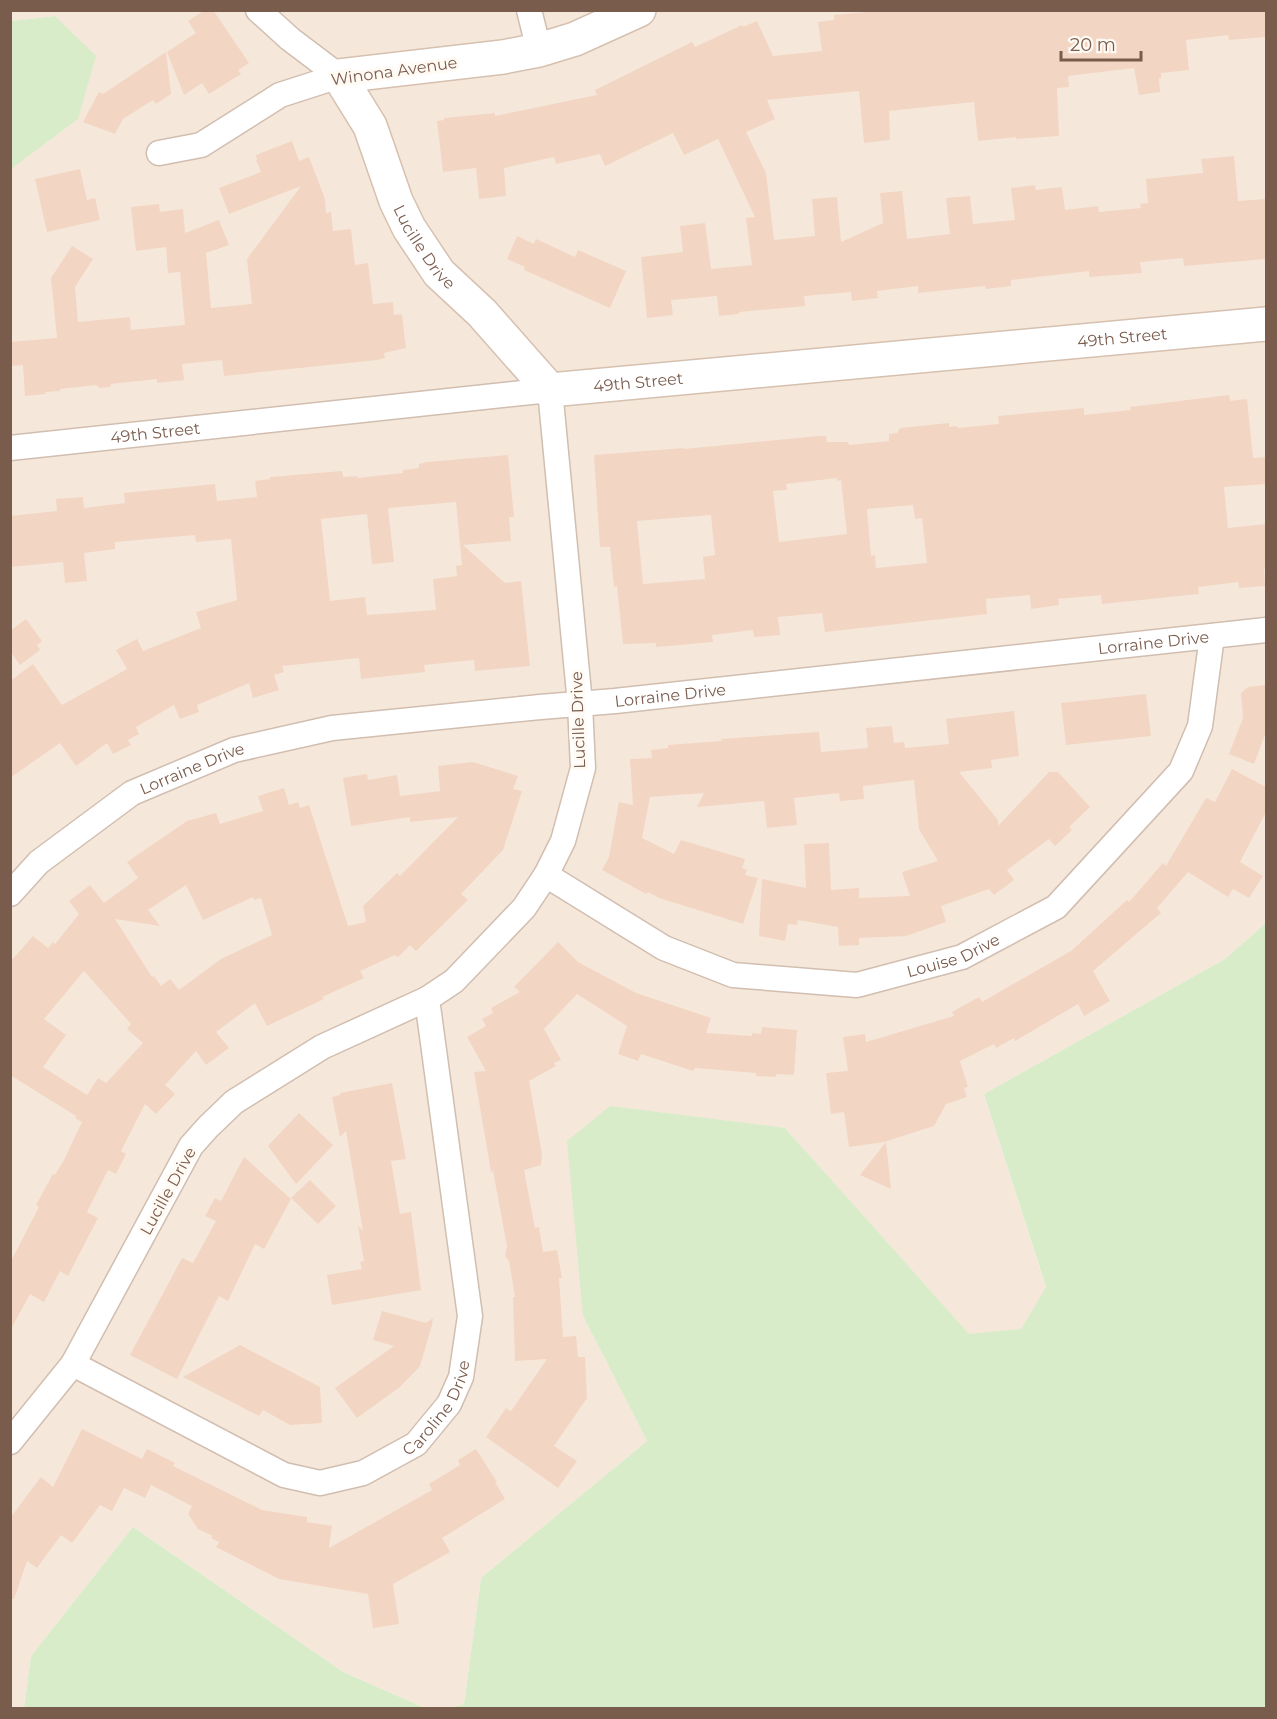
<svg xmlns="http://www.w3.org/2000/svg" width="1277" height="1719" viewBox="0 0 1277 1719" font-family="Montserrat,sans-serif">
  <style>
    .residential { fill: #f5e8da }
    .green { fill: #d8ecc9 }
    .building { fill: #f3d5c3; fill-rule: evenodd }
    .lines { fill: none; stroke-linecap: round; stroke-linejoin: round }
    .street-casing { stroke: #d1beb0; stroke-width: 27 }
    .secondary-casing { stroke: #d6c0b0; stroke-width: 36 }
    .street { stroke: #fff; stroke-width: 24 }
    .secondary { stroke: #fff; stroke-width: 33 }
    .labels { text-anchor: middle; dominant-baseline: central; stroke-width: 6; stroke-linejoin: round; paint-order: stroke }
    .street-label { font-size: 16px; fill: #7a5c4d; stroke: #fffaf3 }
  </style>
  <rect width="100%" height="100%" fill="#fdf6ec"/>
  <polygon class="residential" points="11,11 1266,11 1266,923 1225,959 984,1094 1046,1288 1021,1329 969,1335 785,1128 583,1316 647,1441 481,1578 464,1704 450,1708 425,1708 343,1672 133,1527 31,1656 24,1708 11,1708 10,169 78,119 55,16 11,21"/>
  <g class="green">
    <polygon points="55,16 96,56 78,119 11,169 11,21"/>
    <polygon points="1266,923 1266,1708 450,1708 464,1704 481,1578 647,1441 583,1316 567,1141 610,1106 785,1128 969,1334 1021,1329 1046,1287 984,1094 1225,959"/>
    <polygon points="133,1527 343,1672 425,1708 24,1708 31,1656"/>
  </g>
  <g class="building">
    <polygon points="205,10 213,10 249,63 238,70 241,74 209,94 202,83 184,95 167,52 196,33 188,21"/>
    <polygon points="891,10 1266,10 1266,37 1229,40 1228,35 1186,40 1189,70 1161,73 1161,78 1159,78 1160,92 1139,95 1134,68 1068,76 1069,87 1057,88 1059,136 1016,139 1016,137 978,141 974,102 889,111 890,140 864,143 859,91 767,100 775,119 746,132 766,173 774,240 815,236 812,199 837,197 841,242 883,223 880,193 902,191 907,239 950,234 946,198 970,196 973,224 1015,220 1011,188 1035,185 1036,190 1062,187 1065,210 1098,206 1099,212 1141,208 1140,204 1148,203 1146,179 1203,173 1201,159 1234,156 1238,201 1266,199 1266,259 1184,266 1183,258 1140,262 1142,273 1089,277 1089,271 1011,280 1011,286 986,289 985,286 918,293 918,286 877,291 878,298 852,301 851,292 804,296 805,306 739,312 739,314 719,316 717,296 671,300 673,315 647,318 641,257 683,252 680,226 705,223 711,269 752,265 746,218 755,217 718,139 684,155 673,133 605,166 600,154 556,164 554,157 504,168 506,196 479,199 476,168 443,172 437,121 444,120 444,118 495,113 495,116 597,95 595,90 692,42 695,47 742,25 743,27 757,21 773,56 822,51 818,22 834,20 834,15"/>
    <polygon points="166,52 171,94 156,104 153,100 123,119 115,134 83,122 99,92 103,94"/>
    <polygon points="292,141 299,161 309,157 325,199 326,213 331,212 333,231 351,229 355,265 368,263 373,304 393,302 394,315 402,314 406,348 384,353 385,358 377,360 224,376 222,360 182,364 184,380 157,383 157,379 111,384 110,387 100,388 96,385 60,389 60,391 45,392 46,394 25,396 23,365 10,366 10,342 57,338 51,278 72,246 93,259 75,287 78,322 130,317 131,330 185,325 180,272 168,273 166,247 136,251 131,207 159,204 160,212 183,209 185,233 219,220 229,245 206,253 211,308 252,304 247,259 301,186 229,214 219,188 261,172 256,160 257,160 256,155"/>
    <polygon points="80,169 87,200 95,198 100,220 47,232 35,179"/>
    <polygon points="517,236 534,244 536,239 575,257 578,250 626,271 610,308 524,270 525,267 507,259"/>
    <path d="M1229,395l1,6 17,-2 6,59 13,-1v27l-42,3 4,41 38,-4v45h-2l1,17 -26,2 -1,-6 -40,5 1,7 -97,10 -1,-9 -43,4 1,6 -28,4 -1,-14 -44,4 1,15 -162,18 -3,-19 -44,4 2,18 -26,2 -1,-7 -41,5 1,7 -57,5v-4l-33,1 -6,-58 -3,1 -4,-40h-10l-6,-92 90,-7v1l134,-13h8l1,6h21l1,3 40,-4v-7l8,-1 3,-5 49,-5v4l8,-1v2l42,-4 -1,-8 86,-8v7l47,-5 -1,-3zM837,478v3l4,-1 6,54 -68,8 -6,-51 14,-1 -1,-6zM913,505l2,14 7,-1 5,45 -51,5 -1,-13 -4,1 -4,-47zM711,515l4,40 -12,2 2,22 -62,5 -6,-63z"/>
    <path d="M508,455l6,62h-5l2,24 -48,4 42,38 16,-2 9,85 -55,5 -1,-11 -50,5 1,7 -64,7 -2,-21 -77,8 2,6 -10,3 5,15 -26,8 -4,-15 -52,22 2,7 -19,7 -6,-14 -38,22 3,7 -11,6 3,5 -18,9 -6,-11 -31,23 -16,-23 -50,35v-97l23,-17 29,41 65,-36 -11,-19 21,-11 6,12 58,-23 -5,-16 41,-12 -6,-61 -35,3 -1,-7 -80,7v7l-31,4 3,28 -22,2 -2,-21 -53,5v-51l47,-5 -1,-12 27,-2 1,11 41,-5 -1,-10 91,-9 2,17 40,-4 -2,-16 15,-2v-2l72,-6 1,6 15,-1 -1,2 46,-5v-3l16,-2v-4l8,-2zM456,502l6,63 -6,1 1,10 -24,3 3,31 -69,5 -2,-18 -35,4 -9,-82 46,-5 5,50 22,-2 -6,-54z"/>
    <polygon points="26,619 42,641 37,645 40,650 20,665 10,651 10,631"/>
    <polygon points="1266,685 1266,732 1254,764 1229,754 1243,718 1241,693 1248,687"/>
    <polygon points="1146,694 1151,736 1066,745 1061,703"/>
    <polygon points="1014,711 1019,756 991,760 992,768 959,772 998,820 998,826 1049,772 1058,772 1090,807 1069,827 1072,830 1055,846 1049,839 1007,870 1014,880 994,895 989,889 941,906 946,922 906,936 859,938 859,945 839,946 838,927 798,920 797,925 788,924 785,941 759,936 762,879 806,888 804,844 829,843 831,890 859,888 859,898 910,896 902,872 938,861 919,829 914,780 863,786 864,799 840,801 839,793 794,798 797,825 767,828 764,801 697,807 704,793 650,797 642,838 674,854 681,840 745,859 742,868 747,870 745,875 758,878 743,924 659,898 648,892 646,894 602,870 609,857 619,802 633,805 630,759 652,758 651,750 668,748 668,745 722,741 721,739 819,732 821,752 868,748 866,728 892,726 894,743 904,742 905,748 949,744 946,719"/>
    <path d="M473,762l45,14 -5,13 9,2 -19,59 -42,44 7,6 -52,51 -6,-6 -12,12 -3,-2 -35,16 4,7 -42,19 2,2 -57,27 -12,-23 -39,29 13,16 -23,17 -10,-14 -31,34 10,9 -19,20 -11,-10 -24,47 5,3 -10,20 -8,-4 -21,42 11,6 -30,58 -8,-5 -16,31 -14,-8 -20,37v-68l29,-56 -3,-2 17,-31 2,1 9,-15 18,-38 -7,-4 1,-2 -66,-41v-113l23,-26 15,12 5,-6 2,2 24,-30 -10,-13 21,-16 14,18 34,-25 -11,-16 60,-41 29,-8 4,11 43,-13 -5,-15 26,-8 5,17 9,-3 2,6 9,-3 39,121 18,-4 -3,-16 34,-33 3,3 58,-59 -48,5v-5l-59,9 -8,-48 24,-4 1,6 29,-5 3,21 40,-5 -2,-25zM186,885l17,35 50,-23 1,3 7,-2 11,37 -51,24 -42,31 -9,-11 -9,7 -7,-10 -2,1 -37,-58 45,7 -12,-16zM84,971l47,53 -4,5 16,14 -37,40 -8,-5 -11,17 -44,-28 23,-32 -22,-16z"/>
    <polygon points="1232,769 1266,787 1266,812 1240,862 1263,876 1249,898 1233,889 1228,897 1188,872 1157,908 1161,913 1093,971 1110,1001 1084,1016 1078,1004 1015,1041 1014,1038 996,1048 994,1044 960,1061 968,1087 964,1088 967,1097 946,1104 934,1126 884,1142 849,1147 844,1112 831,1114 826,1073 848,1071 843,1037 865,1034 866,1042 954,1016 952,1012 979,997 982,1002 1071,951 1127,900 1129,902 1163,863 1166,866 1206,798 1215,802"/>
    <polygon points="558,942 578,962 636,993 711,1018 706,1033 752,1036 752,1033 761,1034 762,1027 797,1030 794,1075 776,1074 776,1077 756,1076 756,1073 695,1068 693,1071 641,1054 638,1061 618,1054 627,1026 577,994 544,1029 561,1060 554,1063 556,1066 529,1081 542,1154 541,1165 524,1170 535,1228 539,1227 543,1252 557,1250 562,1278 559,1278 563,1337 576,1336 578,1357 585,1357 587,1398 554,1446 577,1461 558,1488 486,1437 506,1408 511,1411 547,1359 515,1361 513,1297 515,1297 509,1261 505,1256 507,1246 493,1171 491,1172 474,1072 486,1071 467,1037 486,1026 482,1019 493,1013 491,1008 520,992 514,987"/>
    <polygon points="392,1083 406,1159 391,1161 400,1214 411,1212 421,1290 332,1305 327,1275 362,1269 360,1262 364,1261 358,1226 363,1231 346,1131 340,1137 332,1097 340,1095 340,1093"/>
    <polygon points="299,1113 333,1145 296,1184 268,1146"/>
    <polygon points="886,1142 891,1189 860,1175"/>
    <polygon points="244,1157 291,1199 264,1249 255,1244 228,1301 219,1296 177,1379 130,1355 182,1258 193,1263 216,1221 205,1216 215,1198 221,1201"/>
    <polygon points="310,1180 336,1206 318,1224 291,1198"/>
    <polygon points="382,1311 426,1323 433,1318 432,1325 420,1366 400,1387 357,1418 335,1388 394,1346 373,1340"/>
    <polygon points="240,1345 320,1387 322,1423 290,1425 263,1410 259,1416 183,1377"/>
    <polygon points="82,1429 142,1459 147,1449 175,1463 173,1466 262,1510 307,1517 307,1522 332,1526 329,1548 432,1490 429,1484 460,1465 458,1460 476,1449 497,1482 495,1482 505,1499 442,1538 450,1552 393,1584 399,1624 373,1628 368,1594 279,1579 216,1547 219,1542 211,1538 213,1536 198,1529 188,1514 192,1506 151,1485 145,1498 124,1488 112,1511 100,1505 72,1543 61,1535 37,1568 27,1561 14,1599 10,1599 10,1518 41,1477 53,1487"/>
  </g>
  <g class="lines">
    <g class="street-casing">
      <g id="street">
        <polyline points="258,10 290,39 339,76"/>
        <polyline points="529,10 539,50"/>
        <polyline points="159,153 201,145 280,95 339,76"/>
        <path id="s1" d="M10,448l540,-58 30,314 3,64 -20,73 -17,34 -22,33 -70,73 -27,18 -105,48 -88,55 -26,25 -17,19 -118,218 -63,78"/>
        <path id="s2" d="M546,875l118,73 69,27 124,10 105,-28 94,-50 125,-136 19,-45 12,-90"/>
        <path id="s3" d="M10,894l29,-32 93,-69 102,-43 98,-22 208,-21 75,-6 651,-71"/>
        <path id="s4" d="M73,1364l211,111 36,8 43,-10 53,-29 33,-40 12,-27 9,-61 -43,-317"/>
      </g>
    </g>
    <g class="secondary-casing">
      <g id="secondary">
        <path id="s5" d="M639,10l-64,29 -36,11 -36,7 -164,19 31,50 26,75 13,27 30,45 43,40 68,77 716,-66"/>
      </g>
    </g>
    <use href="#street" class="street"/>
    <use href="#secondary" class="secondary"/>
  </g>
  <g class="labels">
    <g class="street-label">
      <text transform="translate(394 71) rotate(-8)">Winona Avenue</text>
      <text stroke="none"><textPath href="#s5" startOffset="502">Lucille Drive</textPath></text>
      <text stroke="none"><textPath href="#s5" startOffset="1268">49th Street</textPath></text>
      <text stroke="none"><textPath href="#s5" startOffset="782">49th Street</textPath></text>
      <text stroke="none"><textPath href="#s1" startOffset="146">49th Street</textPath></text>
      <text stroke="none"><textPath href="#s3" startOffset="1196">Lorraine Drive</textPath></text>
      <text stroke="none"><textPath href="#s3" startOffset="710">Lorraine Drive</textPath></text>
      <text transform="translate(578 720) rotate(-92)">Lucille Drive</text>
      <text stroke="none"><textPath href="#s3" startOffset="224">Lorraine Drive</textPath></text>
      <text stroke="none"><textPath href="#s2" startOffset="438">Louise Drive</textPath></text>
      <text transform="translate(168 1191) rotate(-61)">Lucille Drive</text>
      <text stroke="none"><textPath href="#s4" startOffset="422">Caroline Drive</textPath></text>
    </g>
  </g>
  <rect width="1277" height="1719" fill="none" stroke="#7a5c4d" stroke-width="24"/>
  <path d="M1061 51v9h80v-9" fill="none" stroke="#7a5c4d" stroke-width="3"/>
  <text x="1070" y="51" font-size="18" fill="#7a5c4d" stroke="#fffaf3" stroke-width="4.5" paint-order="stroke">20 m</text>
</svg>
